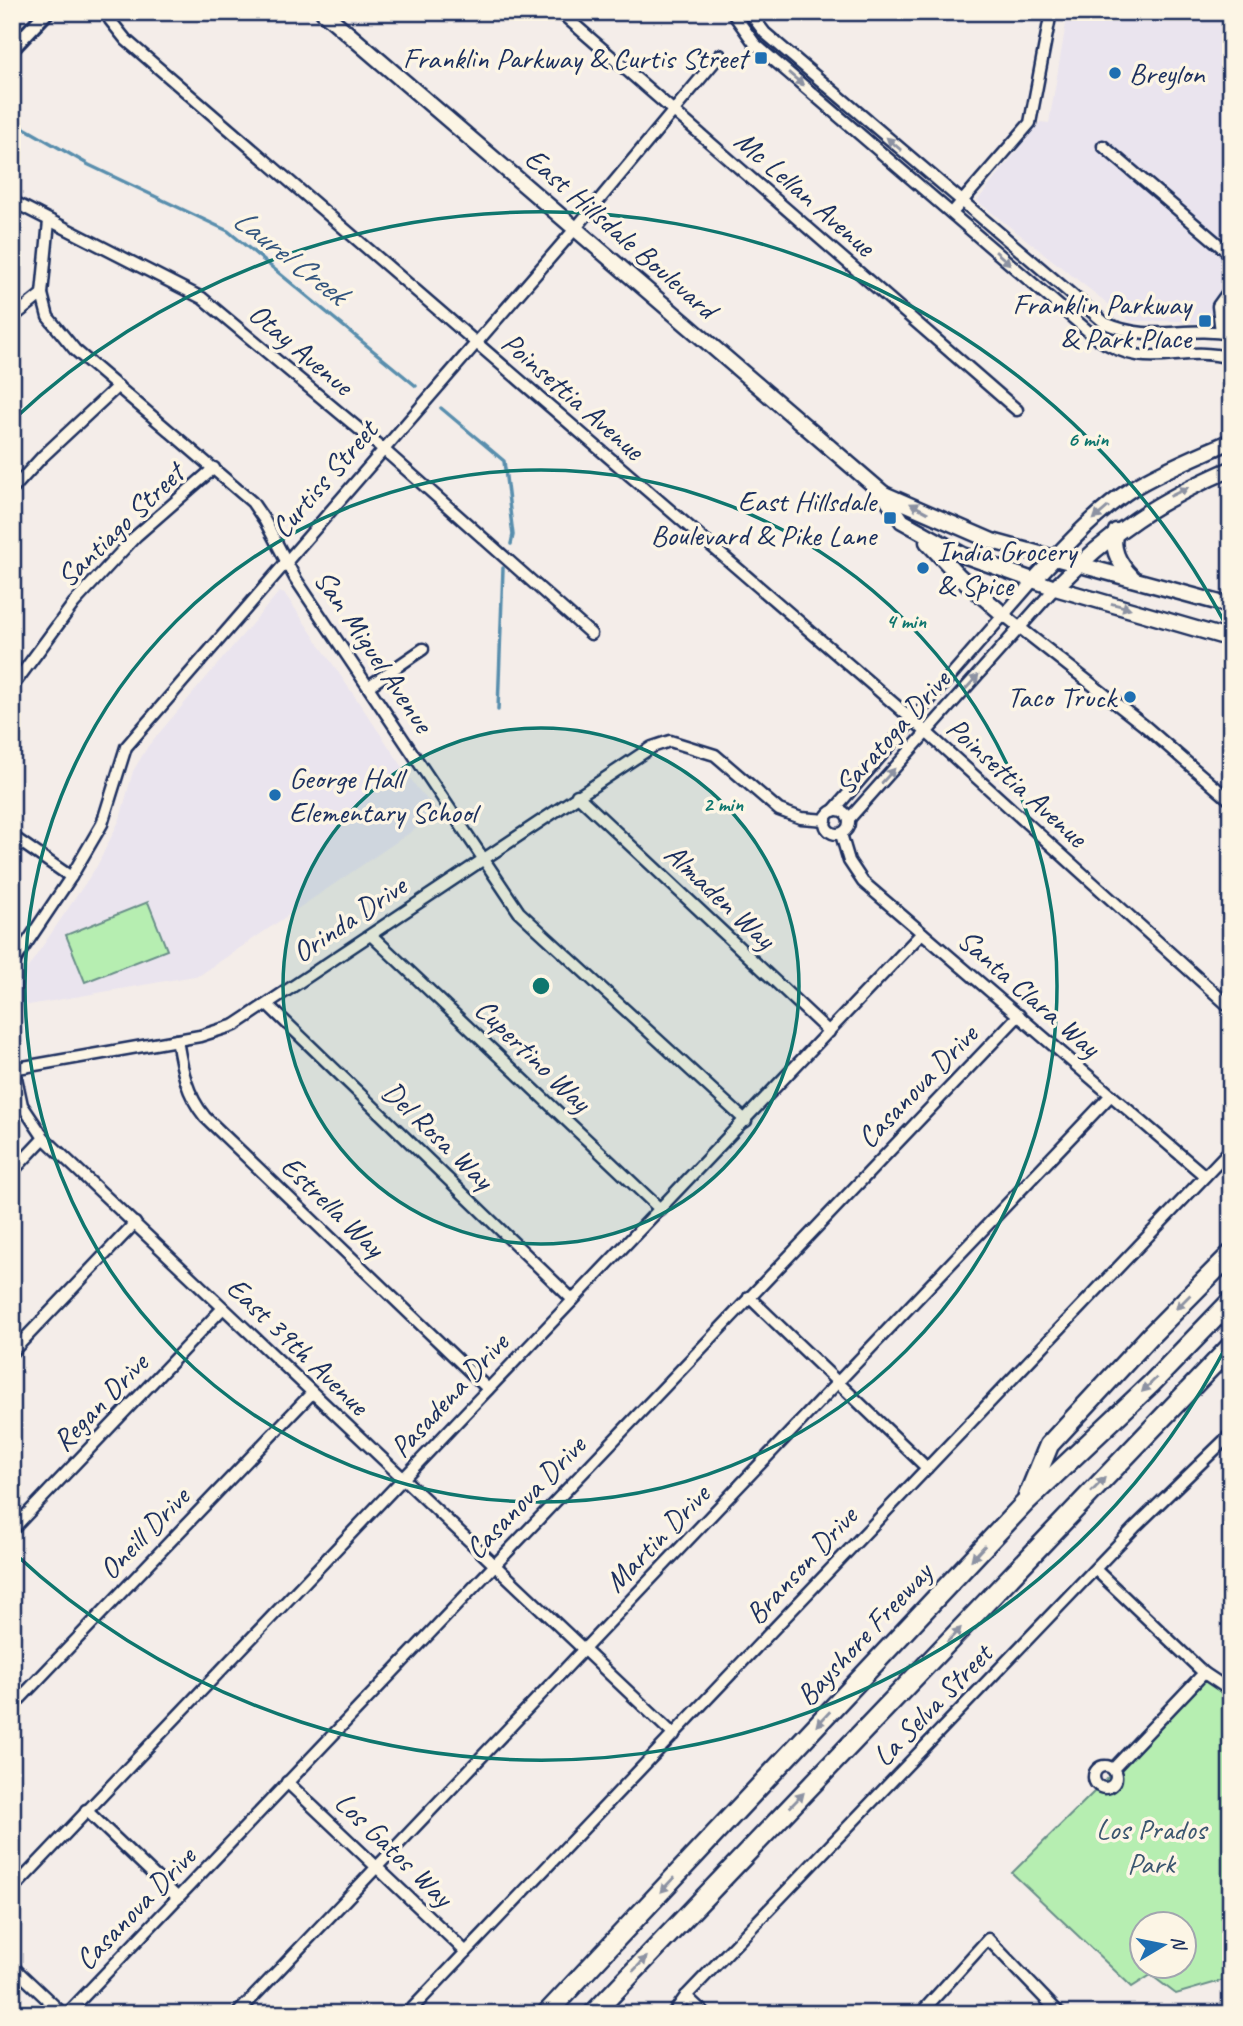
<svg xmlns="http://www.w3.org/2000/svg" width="1243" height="2026" viewBox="0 0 1243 2026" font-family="Caveat,sans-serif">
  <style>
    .built { fill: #eae4ee }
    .green { fill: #b6eeb1; stroke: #688e88; stroke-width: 2; fill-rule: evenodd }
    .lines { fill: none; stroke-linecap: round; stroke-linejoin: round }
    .stream { stroke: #588ead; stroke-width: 3.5 }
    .minor-casing { stroke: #1b2f5e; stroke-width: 15 }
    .tertiary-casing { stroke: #1b2f5e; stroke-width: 18 }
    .secondary-casing { stroke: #1b2f5e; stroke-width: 19 }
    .motorway-casing { stroke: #1b2f5e; stroke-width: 23 }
    .minor { stroke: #fcf5e5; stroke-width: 10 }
    .tertiary { stroke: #fcf5e5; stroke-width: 12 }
    .secondary { stroke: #fcf5e5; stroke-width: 14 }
    .motorway { stroke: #fcf5e5; stroke-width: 18 }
    .oneway { fill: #8c92a2 }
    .ring { fill: none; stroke: #0f766e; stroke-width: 3.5 }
    .poi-dot { fill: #1f6fb2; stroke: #fcf5e5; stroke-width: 2.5 }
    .labels { text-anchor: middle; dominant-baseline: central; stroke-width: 7; stroke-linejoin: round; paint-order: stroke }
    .poi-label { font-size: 30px; fill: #1b2f5e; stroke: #fcf5e5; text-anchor: end }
    .street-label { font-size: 30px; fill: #1b2f5e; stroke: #fcf5e5 }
    .park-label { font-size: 30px; fill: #3a556f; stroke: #fcf5e5 }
    .water-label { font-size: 32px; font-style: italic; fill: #34567f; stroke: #fcf5e5 }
    .centre { fill: #0f766e; stroke: #fcf5e5; stroke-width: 3.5 }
    .ring-label { font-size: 21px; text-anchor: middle; font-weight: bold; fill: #0f766e; stroke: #fcf5e5; stroke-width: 7; stroke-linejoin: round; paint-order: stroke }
  </style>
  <rect width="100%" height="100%" fill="#f4ede9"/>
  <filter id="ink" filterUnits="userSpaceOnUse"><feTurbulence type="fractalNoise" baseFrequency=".0143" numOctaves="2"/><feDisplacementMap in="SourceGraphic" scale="14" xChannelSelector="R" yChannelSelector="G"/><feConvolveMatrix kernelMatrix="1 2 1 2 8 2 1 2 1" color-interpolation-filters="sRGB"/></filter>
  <g filter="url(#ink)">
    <g class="built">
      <polygon points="1068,12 1231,12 1231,328 1178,321 1130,321 977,201 1040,122 1049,123"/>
      <polygon points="279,592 285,594 417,788 439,813 200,975 12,1008 12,991 97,866 120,819 133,771 148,746"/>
    </g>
    <g class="green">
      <polygon points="148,902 167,950 85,982 66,935"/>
      <path d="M1202,1672l29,22v284l-55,16 -25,-19 -19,12 -120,-114 88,-87zM1142,1924h42v42h-42z"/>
    </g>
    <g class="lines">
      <g class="stream">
        <polyline points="12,121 89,165 228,231 416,386"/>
        <polyline points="441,408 504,461 513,535 511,544"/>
        <polyline points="498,710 503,568"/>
      </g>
      <g class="minor-casing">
        <g id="minor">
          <polyline points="108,12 110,20 126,40 914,721 1231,1008"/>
          <polyline points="560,12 1017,410"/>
          <path d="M732,12l23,32 340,293c57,38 80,6 136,21"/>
          <path d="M749,12l16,21 340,290c47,21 79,2 126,11"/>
          <polyline points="1103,146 1231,255"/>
          <polyline points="12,201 202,298 383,449 591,634"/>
          <polyline points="952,213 1030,123 1051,12"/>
          <polyline points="49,221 42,294 48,317 75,350 252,502 265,521 295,578 519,912 746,1121"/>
          <polyline points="12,318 42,294"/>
          <polyline points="1221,332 1218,306 1231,288"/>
          <polyline points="12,490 42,457 118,386"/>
          <polyline points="1005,616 1146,727 1231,801"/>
          <polyline points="369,686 423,649"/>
          <polyline points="12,687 74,603 136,536 214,468"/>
          <polyline points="577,795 829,1032"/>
          <circle cx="837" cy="822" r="12"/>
          <polyline points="833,811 1034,580"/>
          <polyline points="849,819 1055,588"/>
          <polyline points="841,834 849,861 863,882 1205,1176"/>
          <polyline points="12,836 71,877"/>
          <polyline points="371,935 661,1210"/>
          <polyline points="12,965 71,877 102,824 126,747 575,229 720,55"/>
          <polyline points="268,1005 573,1300"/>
          <path d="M177,1040c5,29 9,54 28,77l283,272"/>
          <polyline points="12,1059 22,1105 44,1138 674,1735"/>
          <polyline points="12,1069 200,1036 235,1025 652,747 670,741 715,755 779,810 801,818 826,820"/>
          <polyline points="12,1172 44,1138"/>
          <polyline points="749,1297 927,1468"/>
          <polyline points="12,1352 135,1223"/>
          <polyline points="12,1530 223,1308"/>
          <polyline points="1096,1570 1204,1673 1231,1691"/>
          <polyline points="12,1707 311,1394"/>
          <circle cx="1105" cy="1777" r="11"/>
          <polyline points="1113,1769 1204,1673"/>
          <polyline points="287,1782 466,1952"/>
          <polyline points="86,1810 178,1898"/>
          <polyline points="12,1890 922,933"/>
          <polyline points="12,1966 63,2014"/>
          <polyline points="686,1996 705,2014"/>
          <polyline points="67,2014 1019,1015"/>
          <polyline points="237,2014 1111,1095"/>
          <polyline points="407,2014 1231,1149"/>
          <polyline points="673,2014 686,1996 1135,1527 1231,1434"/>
          <polyline points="920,2014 988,1939 1060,2014"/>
        </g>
      </g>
      <g class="tertiary-casing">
        <polyline id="tertiary" points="12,49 47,12"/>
      </g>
      <g class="secondary-casing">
        <g id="secondary">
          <polyline points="323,12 884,494 902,521 963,555 1055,588 1231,639"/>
          <polyline points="884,494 992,541 1231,606"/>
          <path d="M1116,531c-6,18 4,34 16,46"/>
          <polyline points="927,542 959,576 1005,616"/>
          <path d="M1034,580c31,-33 61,-67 99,-92 31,-19 65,-32 98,-47"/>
          <path d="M1055,588c55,-56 104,-88 176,-119"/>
        </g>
      </g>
      <g class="motorway-casing">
        <g id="motorway">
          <polyline points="1028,1496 1049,1445 1150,1336 1231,1254"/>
          <polyline points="546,2014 1025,1503 1151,1384 1231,1301"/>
          <polyline points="593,2014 1231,1346"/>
        </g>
      </g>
      <use href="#minor" class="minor"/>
      <use href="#tertiary" class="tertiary"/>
      <use href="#secondary" class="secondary"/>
      <use href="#motorway" class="motorway"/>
    </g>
    <defs><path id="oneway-solid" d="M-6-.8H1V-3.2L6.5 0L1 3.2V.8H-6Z" transform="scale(1.75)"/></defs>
    <g class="oneway">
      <use href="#oneway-solid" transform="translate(796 79) rotate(41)"/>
      <use href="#oneway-solid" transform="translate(894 144) rotate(-139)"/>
      <use href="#oneway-solid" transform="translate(1003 258) rotate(41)"/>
      <use href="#oneway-solid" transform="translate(1179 492) rotate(-26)"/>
      <use href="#oneway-solid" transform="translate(919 508) rotate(-152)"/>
      <use href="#oneway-solid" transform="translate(1101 513) rotate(139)"/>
      <use href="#oneway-solid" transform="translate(1121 606) rotate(15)"/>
      <use href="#oneway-solid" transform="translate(972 682) rotate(-48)"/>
      <use href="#oneway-solid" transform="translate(888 776) rotate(-48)"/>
      <use href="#oneway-solid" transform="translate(1183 1302) rotate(135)"/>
      <use href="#oneway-solid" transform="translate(1149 1385) rotate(136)"/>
      <use href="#oneway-solid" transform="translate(1098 1485) rotate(-46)"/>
      <use href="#oneway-solid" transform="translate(978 1553) rotate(133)"/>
      <use href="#oneway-solid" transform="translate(954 1635) rotate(-46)"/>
      <use href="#oneway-solid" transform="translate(823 1719) rotate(133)"/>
      <use href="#oneway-solid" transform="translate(797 1800) rotate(-46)"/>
      <use href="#oneway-solid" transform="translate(667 1885) rotate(133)"/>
      <use href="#oneway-solid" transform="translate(640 1964) rotate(-46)"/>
    </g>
  </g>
  <circle cx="541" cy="986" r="258" fill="#0f766e" fill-opacity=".12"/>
  <g class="ring">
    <circle cx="541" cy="986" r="258"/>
    <circle cx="541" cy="986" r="516"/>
    <path d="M1231 1337A774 774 0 0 1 13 1552M13 420A774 774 0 0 1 1231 635"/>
  </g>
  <g class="poi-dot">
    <rect x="754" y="51" width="14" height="14" rx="3.5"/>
    <circle cx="1115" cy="73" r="7"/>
    <rect x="1198" y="314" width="14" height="14" rx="3.5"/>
    <rect x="883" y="511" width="14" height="14" rx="3.5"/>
    <circle cx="923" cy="568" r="7"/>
    <circle cx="1130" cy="697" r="7"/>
    <circle cx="275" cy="795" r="7"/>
  </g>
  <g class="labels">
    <g class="poi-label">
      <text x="747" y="58">Franklin Parkway &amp; Curtis Street</text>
      <text x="1129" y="73" text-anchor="start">Breylon</text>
      <text x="1191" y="304">Franklin Parkway<tspan x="1191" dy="34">&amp; Park Place</tspan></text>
      <text x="876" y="501">East Hillsdale<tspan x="876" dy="34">Boulevard &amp; Pike Lane</tspan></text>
      <text x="937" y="551" text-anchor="start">India Grocery<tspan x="937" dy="34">&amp; Spice</tspan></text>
      <text x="1116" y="697">Taco Truck</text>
      <text x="289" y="778" text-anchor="start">George Hall<tspan x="289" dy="34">Elementary School</tspan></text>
    </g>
    <g class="street-label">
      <text transform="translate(805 193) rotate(41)">Mc Lellan Avenue</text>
      <text transform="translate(621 233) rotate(41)">East Hillsdale Boulevard</text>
      <text transform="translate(301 349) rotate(40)">Otay Avenue</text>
      <text transform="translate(573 396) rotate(41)">Poinsettia Avenue</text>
      <text transform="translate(324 479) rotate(-49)">Curtiss Street</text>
      <text transform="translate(120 525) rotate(-44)">Santiago Street</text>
      <text transform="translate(374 651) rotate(56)">San Miguel Avenue</text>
      <text transform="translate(892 732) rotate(-48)">Saratoga Drive</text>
      <text transform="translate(1017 782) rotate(42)">Poinsettia Avenue</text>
      <text transform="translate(720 896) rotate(43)">Almaden Way</text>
      <text transform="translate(349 919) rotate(-34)">Orinda Drive</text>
      <text transform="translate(1029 993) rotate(41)">Santa Clara Way</text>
      <text transform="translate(533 1055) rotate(44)">Cupertino Way</text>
      <text transform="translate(917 1086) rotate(-46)">Casanova Drive</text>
      <text transform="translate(438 1135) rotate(44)">Del Rosa Way</text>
      <text transform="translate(333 1206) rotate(44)">Estrella Way</text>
      <text transform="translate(298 1346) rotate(44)">East 39th Avenue</text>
      <text transform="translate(449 1395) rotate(-47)">Pasadena Drive</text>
      <text transform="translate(100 1402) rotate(-46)">Regan Drive</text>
      <text transform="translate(525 1497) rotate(-46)">Casanova Drive</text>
      <text transform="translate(144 1533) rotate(-46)">Oneill Drive</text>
      <text transform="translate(657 1538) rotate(-46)">Martin Drive</text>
      <text transform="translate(801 1565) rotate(-47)">Branson Drive</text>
      <text transform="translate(864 1634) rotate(-47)">Bayshore Freeway</text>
      <text transform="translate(932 1705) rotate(-46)">La Selva Street</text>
      <text transform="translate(394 1849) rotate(44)">Los Gatos Way</text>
      <text transform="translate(135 1908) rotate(-46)">Casanova Drive</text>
    </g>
    <g class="park-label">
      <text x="1151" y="1829">Los Prados<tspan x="1151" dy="34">Park</tspan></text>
    </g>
    <g class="water-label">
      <text transform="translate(290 256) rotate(38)">Laurel Creek</text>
    </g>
  </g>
  <circle cx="541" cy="986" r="10" class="centre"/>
  <g class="ring-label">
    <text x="1088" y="446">6 min</text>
    <text x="906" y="628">4 min</text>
    <text x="723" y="811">2 min</text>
  </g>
  <rect width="1243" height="2026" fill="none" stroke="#fcf5e5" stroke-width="42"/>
  <rect x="21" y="21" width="1201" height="1984" fill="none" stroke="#1b2f5e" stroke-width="2.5" filter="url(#ink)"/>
  <g transform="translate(1163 1945) rotate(80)"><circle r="33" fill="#fcf5e5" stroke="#a2a6af" stroke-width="2"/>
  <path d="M0-5L12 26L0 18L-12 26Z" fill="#1f6fb2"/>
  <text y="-10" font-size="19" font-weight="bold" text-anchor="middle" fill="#1b2f5e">N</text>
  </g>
</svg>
